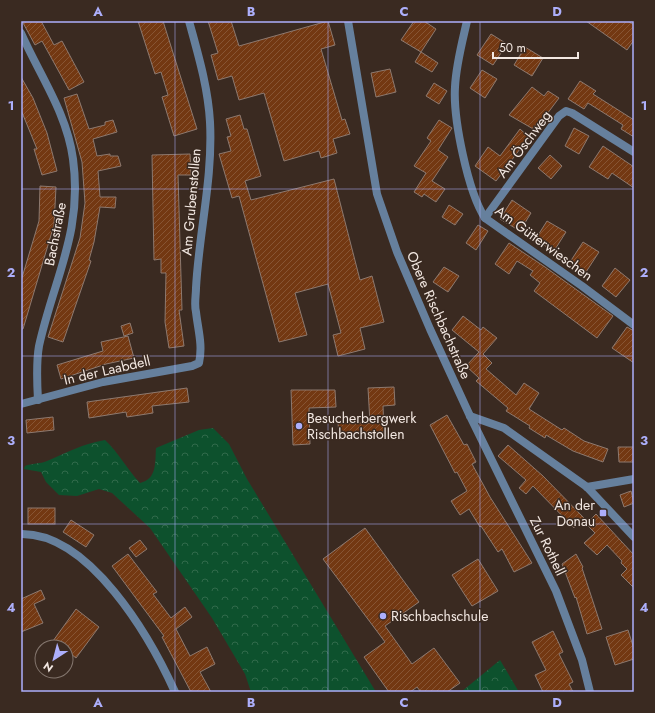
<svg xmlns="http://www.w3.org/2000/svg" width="655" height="713" viewBox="0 0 655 713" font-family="Jost,sans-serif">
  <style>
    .forest { fill: url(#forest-crowns) }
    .building { fill: url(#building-hatch); stroke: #8d796f }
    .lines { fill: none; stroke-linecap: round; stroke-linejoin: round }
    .minor { stroke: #66809d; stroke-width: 8 }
    .grid { fill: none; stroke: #adaffb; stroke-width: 1; stroke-opacity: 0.55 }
    .poi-dot { fill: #adaffb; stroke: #3a2a21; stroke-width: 1.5 }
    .labels { text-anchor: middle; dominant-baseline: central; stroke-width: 3; stroke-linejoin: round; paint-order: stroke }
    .street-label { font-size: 14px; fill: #f3e8e2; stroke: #3a2a21 }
    .poi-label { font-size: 14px; fill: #f3e8e2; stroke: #3a2a21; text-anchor: start }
    .neatline { fill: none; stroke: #adaffb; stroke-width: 1.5 }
    .grid-label { font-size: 13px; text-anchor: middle; font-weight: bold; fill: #adaffb }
  </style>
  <defs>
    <pattern id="forest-crowns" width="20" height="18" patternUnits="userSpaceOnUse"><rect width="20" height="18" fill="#0d512d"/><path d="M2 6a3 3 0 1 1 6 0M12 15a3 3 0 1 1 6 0" fill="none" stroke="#316a4b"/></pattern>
    <pattern id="building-hatch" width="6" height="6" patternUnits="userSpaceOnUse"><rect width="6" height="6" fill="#733812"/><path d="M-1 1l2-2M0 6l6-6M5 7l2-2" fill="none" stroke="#875534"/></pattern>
  </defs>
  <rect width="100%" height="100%" fill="#3a2a21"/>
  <g class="forest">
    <path d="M213,428l16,16 18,35 129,213h-125l-6,-18 -33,-56 -62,-90 -38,-35 -13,-4 -22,7 -18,-1 -13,-13 -5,-10 -17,-3 1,-3c7,-3 15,-2 22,-5 21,-9 35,-17 58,-21 14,13 22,29 35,43 17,-4 15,-20 16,-35l43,-18z"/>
    <polygon points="500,660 519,692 461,692"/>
  </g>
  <g class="building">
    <polygon points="22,21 41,21 54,45 62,41 84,82 69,90 42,41 35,45"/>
    <polygon points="138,21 163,21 197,129 174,136 162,97 168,95 161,72 155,74"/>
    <polygon points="208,21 231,21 239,46 328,21 335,45 321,49 342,120 345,119 350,134 333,139 337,153 321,158 319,151 284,161 264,93 239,100 232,76 218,80 211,55 218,53"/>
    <polygon points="414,21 424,21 436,29 421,52 401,40"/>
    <polygon points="586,21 628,21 634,25 634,40 627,50"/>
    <polygon points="491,34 507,44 493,65 477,55"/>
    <polygon points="525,47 543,58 532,76 514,65"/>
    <polygon points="421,52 438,63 432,72 415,62"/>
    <polygon points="390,69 396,92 376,97 371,73"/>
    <polygon points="482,70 497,79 485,98 470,88"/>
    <polygon points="21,77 33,98 47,133 57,171 42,175 34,149 37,149 21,110"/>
    <polygon points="580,81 596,91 593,94 634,120 634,137 621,129 623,125 588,103 584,109 568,99"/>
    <polygon points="434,83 447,91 439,104 426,96"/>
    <polygon points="532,87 544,96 548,91 559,98 535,130 509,115"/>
    <polygon points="77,94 89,129 105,125 105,122 113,120 117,132 93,139 97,156 110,154 110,156 118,156 121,166 98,171 100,197 116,197 115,208 100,207 94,242 89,260 91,261 63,342 48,337 80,238 85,203 82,162 64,98"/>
    <polygon points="240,115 244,129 247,129 261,176 245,181 251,200 334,179 360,280 372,276 384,322 360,328 365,349 338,356 333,335 341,333 328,284 295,293 307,335 279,342 239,196 232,198 219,154 231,151 227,137 231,136 226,119"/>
    <polygon points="439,120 452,128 438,150 448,157 432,181 445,189 436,202 424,194 422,197 414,192 426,173 414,166 431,141 427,138"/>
    <polygon points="574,128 589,136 579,154 565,146"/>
    <polygon points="520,129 529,137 496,181 475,166 488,147 500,156"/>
    <polygon points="603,146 634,167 634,188 612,173 608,179 589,167"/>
    <polygon points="190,154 191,175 178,175 182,310 179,310 184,346 169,348 165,322 166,273 161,273 161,259 154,260 152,155"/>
    <polygon points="550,155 562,166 551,179 538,168"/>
    <polygon points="40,186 56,187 54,225 23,329 21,329 21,281 39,221"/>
    <polygon points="512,200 531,213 520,231 500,219"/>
    <polygon points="449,205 463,214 455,225 442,217"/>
    <polygon points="547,221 566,232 554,251 535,240"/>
    <polygon points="478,225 488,231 476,250 466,243"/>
    <polygon points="583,242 599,252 586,272 570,262"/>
    <polygon points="509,243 545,267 613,316 597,338 534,291 540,283 530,275 533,271 517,261 509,274 495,264"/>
    <polygon points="444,267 459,276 448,292 433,282"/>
    <polygon points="615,268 630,280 616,297 602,286"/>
    <polygon points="463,316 481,330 483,327 497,338 483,354 492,363 486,369 516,395 524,383 539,393 529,409 562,430 564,428 584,441 608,449 603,462 573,451 546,435 545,438 529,428 530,426 506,411 508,408 476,381 479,378 466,366 479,352 452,330"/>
    <polygon points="130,323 133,333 124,336 121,326"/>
    <polygon points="627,327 634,331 634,363 612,348"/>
    <polygon points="128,336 134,358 106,364 61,379 57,365 103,351 101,342"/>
    <polygon points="394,387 395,405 383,406 384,432 339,435 338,423 370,423 368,388"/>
    <polygon points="187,388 189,402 152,406 153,413 127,417 126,412 89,418 87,402"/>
    <polygon points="291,390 335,390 336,407 309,408 310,444 293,445"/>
    <polygon points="447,415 464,445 467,444 476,462 472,464 490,497 532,563 514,572 502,549 498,552 481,526 480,527 469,509 460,515 451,501 467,491 457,472 455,473 430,425"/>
    <polygon points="53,417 54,430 27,433 26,420"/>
    <polygon points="508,445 543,476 584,518 574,528 533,486 526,494 519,488 526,480 498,456"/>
    <polygon points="618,447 634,447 634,462 619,462"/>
    <polygon points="631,491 634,503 624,507 620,495"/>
    <rect x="28" y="508" width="27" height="16"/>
    <polygon points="596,514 634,555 634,588 621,575 627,569 621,563 622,561 607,545 597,555 584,543 595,533 586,524"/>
    <polygon points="71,520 94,535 86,547 63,532"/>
    <polygon points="365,528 419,602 385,626 412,664 434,648 460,683 447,692 421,692 417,687 410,692 389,692 364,657 385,642 323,559"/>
    <polygon points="140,540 147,549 136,557 129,548"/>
    <polygon points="128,554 157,592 153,594 171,618 185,607 192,617 176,629 190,656 207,647 215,664 200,672 211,692 191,692 162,637 164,636 112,566"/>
    <polygon points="576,554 583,567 582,568 602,629 587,634 576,597 575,598 562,564"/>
    <polygon points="478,559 498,591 472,606 452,575"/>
    <polygon points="41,590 45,599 34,604 43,623 21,632 21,599"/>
    <polygon points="76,609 99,627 76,658 66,650 66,647 62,647 53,641"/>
    <polygon points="628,630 634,649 634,659 615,665 606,637"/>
    <polygon points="553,631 563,652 559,654 573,682 569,684 573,692 543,692 535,675 546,670 532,642"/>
  </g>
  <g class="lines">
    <g class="minor">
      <polyline points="348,21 377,194 397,252 430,329 470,416 556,591 582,660 590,692"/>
      <path d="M467,21c-5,22 -11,44 -12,66 -2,32 13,105 30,131l97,68 52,39"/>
      <path d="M21,33c18,41 46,80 52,126 10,73 -19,119 -34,187 -3,17 -2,37 -1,54"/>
      <polyline points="485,218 559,116 566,111 572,113 634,152"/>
      <path d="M21,404l82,-22 89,-16 7,-3c4,-18 -1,-33 -3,-51 -2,-8 0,-16 0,-24 3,-56 17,-110 14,-166 -2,-35 -12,-68 -21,-101"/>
      <polyline points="470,416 504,428 587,487 634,537"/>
      <polyline points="587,487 634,479"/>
      <path d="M21,534c69,-1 129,103 154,158"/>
    </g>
  </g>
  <path class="grid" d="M175,21v671M328,21v671M480,21v671M21,189h613M21,356h613M21,524h613"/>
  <g class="poi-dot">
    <circle cx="299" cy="426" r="4"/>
    <rect x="599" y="509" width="8" height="8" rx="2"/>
    <circle cx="383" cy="616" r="4"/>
  </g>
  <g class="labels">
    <g class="street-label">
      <text transform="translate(524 144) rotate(-53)">Am Öschweg</text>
      <text transform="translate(191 202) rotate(-85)">Am Grubenstollen</text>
      <text transform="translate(55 234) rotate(-79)">Bachstraße</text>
      <text transform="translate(544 243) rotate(36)">Am Gütterwieschen</text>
      <text transform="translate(439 315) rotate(66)">Obere Rischbachstraße</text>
      <text transform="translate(107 370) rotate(-13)">In der Laabdell</text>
      <text transform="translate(548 546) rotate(64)">Zur Rothell</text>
    </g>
    <g class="poi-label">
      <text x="307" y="418">Besucherbergwerk<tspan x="307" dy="16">Rischbachstollen</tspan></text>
      <text x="595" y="505" text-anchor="end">An der<tspan x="595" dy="16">Donau</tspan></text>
      <text x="391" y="616">Rischbachschule</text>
    </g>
  </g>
  <rect width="655" height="713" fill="none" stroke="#3a2a21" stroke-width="44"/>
  <g transform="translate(54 659) rotate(216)"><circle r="19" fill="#3a2a21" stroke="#84766e"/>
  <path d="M0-3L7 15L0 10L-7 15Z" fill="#adaffb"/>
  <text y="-6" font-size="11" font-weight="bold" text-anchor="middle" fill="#f3e8e2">N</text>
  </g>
  <path d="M493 52v6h85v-6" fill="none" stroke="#f3e8e2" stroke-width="2"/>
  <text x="499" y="52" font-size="12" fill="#f3e8e2" stroke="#3a2a21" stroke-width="3" paint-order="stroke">50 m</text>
  <rect x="22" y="22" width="611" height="669" class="neatline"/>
  <g class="grid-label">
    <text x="98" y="16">A</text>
    <text x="251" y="16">B</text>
    <text x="404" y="16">C</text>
    <text x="557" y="16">D</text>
    <text x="11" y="110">1</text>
    <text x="644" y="110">1</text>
    <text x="11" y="277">2</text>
    <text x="644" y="277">2</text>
    <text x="11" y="445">3</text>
    <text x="644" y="445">3</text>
    <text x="11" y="612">4</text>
    <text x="644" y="612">4</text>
    <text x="98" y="707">A</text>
    <text x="251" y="707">B</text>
    <text x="404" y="707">C</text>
    <text x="557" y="707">D</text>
  </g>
</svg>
